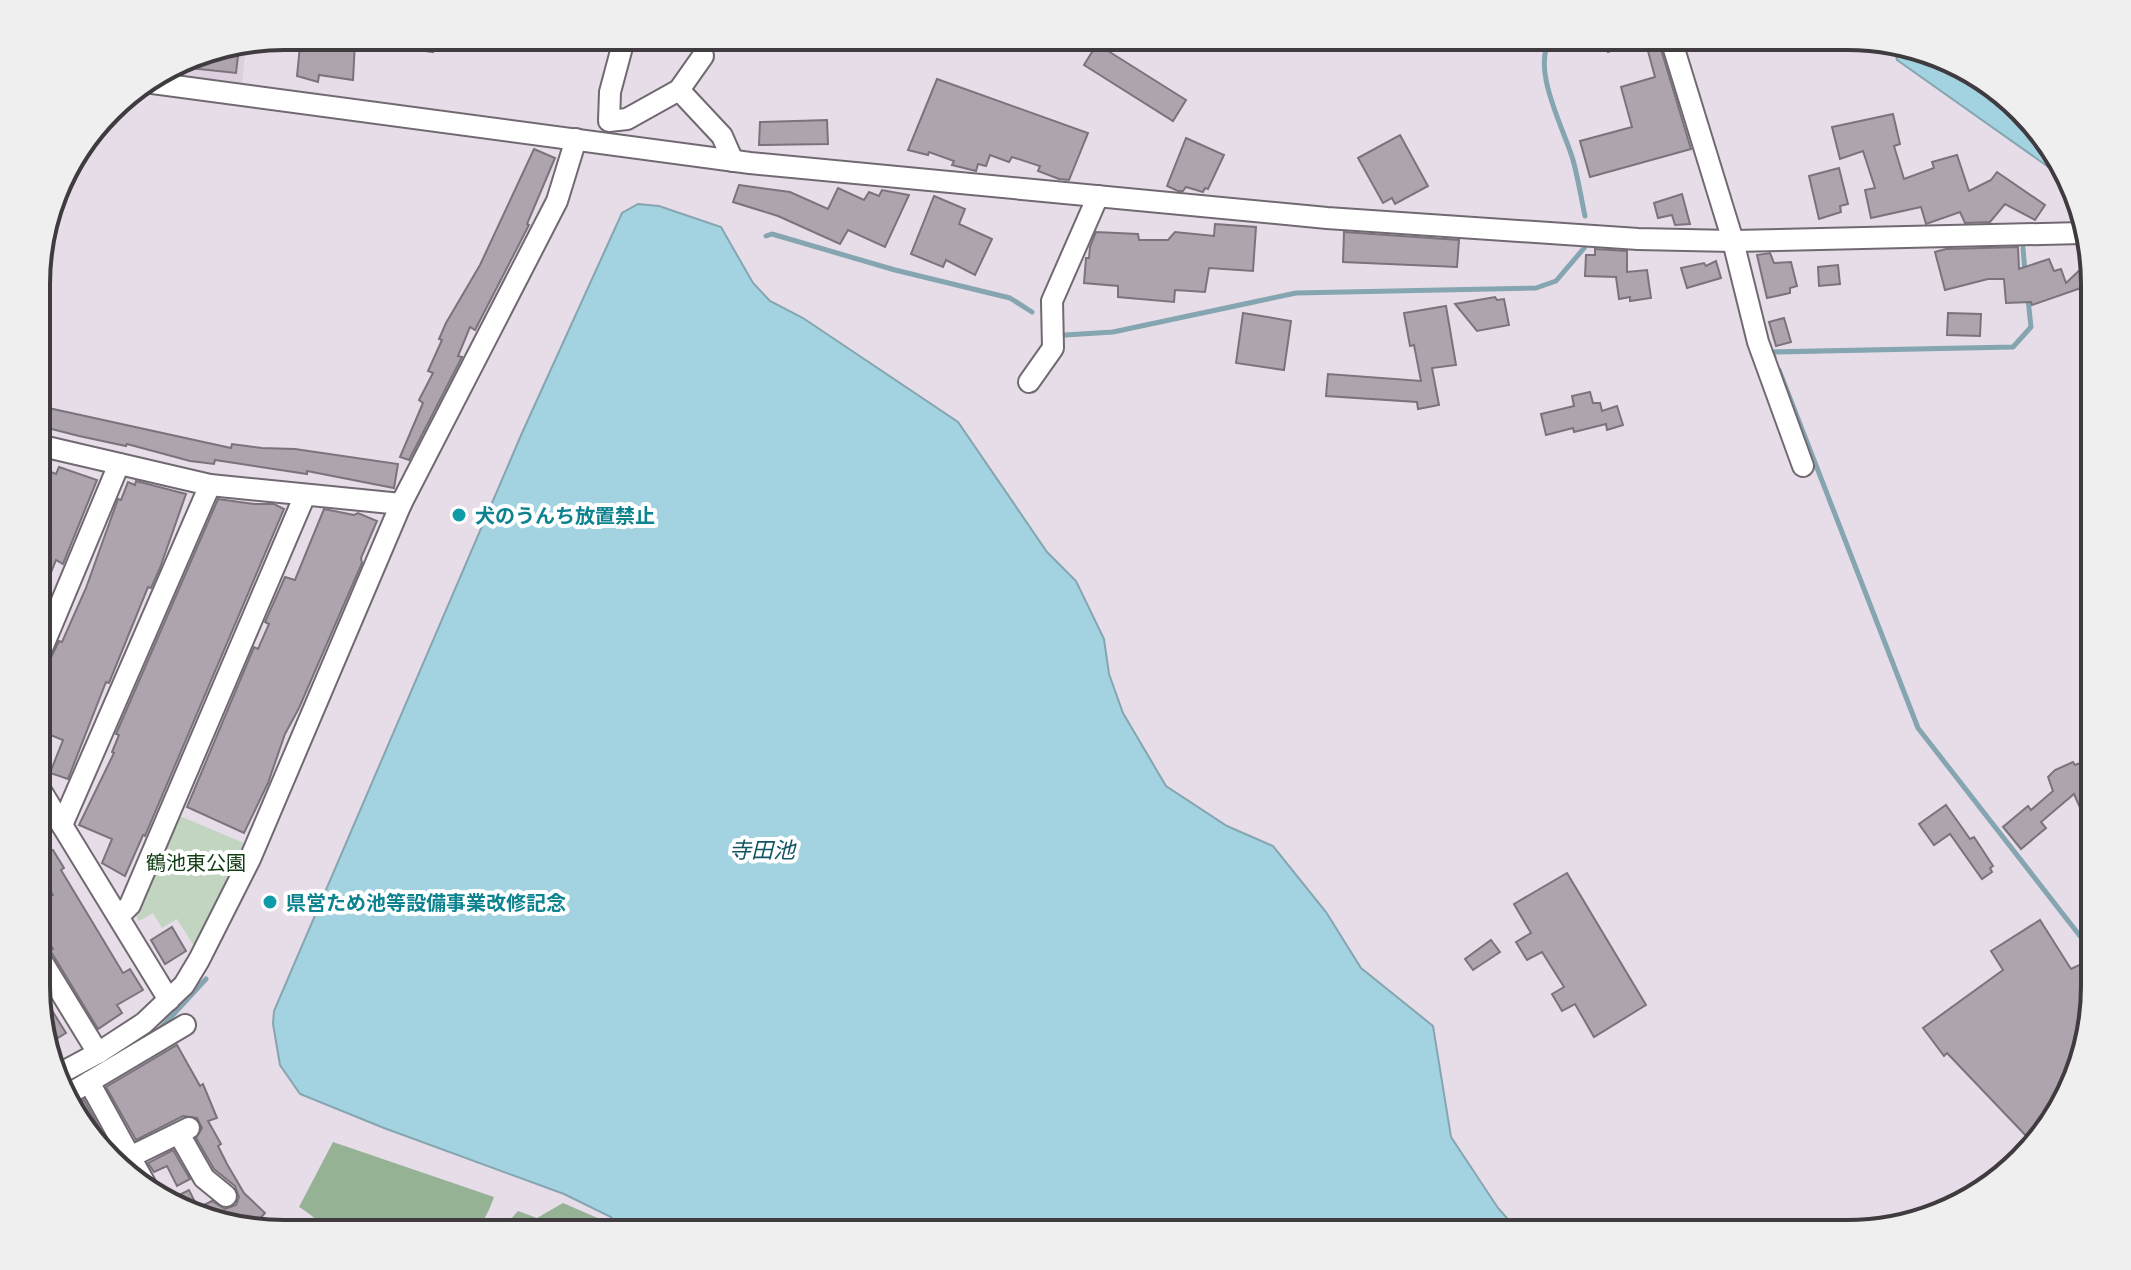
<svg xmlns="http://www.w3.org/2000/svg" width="2131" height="1270" viewBox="0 0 2131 1270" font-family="Ubuntu,'Noto Sans JP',sans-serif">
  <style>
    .built { fill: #decfdf }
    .green { fill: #c1d5c0 }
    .forest { fill: #95b295 }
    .water { fill: #a3d3e0; stroke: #85a5b0; stroke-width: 2 }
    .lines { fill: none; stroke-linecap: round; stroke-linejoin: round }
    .stream { stroke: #85a5b0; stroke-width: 5 }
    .building { fill: #ada4ae; stroke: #7b737c; stroke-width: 2 }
    .minor-casing { stroke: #716972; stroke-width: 24 }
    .minor { stroke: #fff; stroke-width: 20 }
    .culture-dot { fill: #0f9aa8; stroke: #fff; stroke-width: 3 }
    .labels { text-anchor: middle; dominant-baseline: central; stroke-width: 8; stroke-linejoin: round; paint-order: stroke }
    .culture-label { font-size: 20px; font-weight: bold; fill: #0d838f; stroke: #fff; text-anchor: start }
    .park-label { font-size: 20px; fill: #103b13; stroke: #fff }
    .water-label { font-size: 22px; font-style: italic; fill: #135462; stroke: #fff }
    .rim { fill: none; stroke: #3f3b3f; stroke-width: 4 }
  </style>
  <rect width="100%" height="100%" fill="#e7dde8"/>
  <polygon class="built" points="246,44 242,85 157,75 190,55"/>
  <polygon class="green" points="177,815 244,843 194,946 177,919 162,928 153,913 139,921 135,914"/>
  <g class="forest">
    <path d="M333,1142l161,55c-3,8 -8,22 -15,28 -15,12 -132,13 -150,4 -10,-6 -19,-16 -30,-22z"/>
    <polygon points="563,1203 609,1223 618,1234 497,1234 518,1211 537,1218"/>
  </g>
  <g class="water">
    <polygon points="1895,49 1971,69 2053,147 2064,178 1897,60"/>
    <polygon points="638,204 659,206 721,227 753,283 770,301 803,318 958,422 1047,552 1076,581 1104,639 1109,674 1123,713 1166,786 1227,826 1273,846 1326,912 1361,968 1433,1026 1451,1137 1498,1208 1521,1234 624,1234 611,1217 564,1194 384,1128 300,1094 280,1065 273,1024 274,1011 522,433 622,213"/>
  </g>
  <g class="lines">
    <g class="stream">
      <path d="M1553,36c-25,29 11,92 20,124 5,18 8,37 12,56"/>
      <polyline points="766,236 772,234 895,270 1010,298 1032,312"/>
      <polyline points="2023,248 2025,273"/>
      <polyline points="1065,335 1113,332 1296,293 1536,288 1556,281 1585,247"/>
      <polyline points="1774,357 1772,352 2013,347 2031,327 2028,299"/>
      <polyline points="1779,370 1918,728 2080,936 2094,931"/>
      <polyline points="158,1031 206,979"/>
    </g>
  </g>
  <g class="building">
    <polygon points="384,36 435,36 433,52 383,45"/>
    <polygon points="1602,36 1657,36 1691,149 1590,177 1580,141 1632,127 1621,87 1655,77 1645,40 1608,52"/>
    <polygon points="332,39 355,41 353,80 319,75 318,82 297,76 300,46 320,40 332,41"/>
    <polygon points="1097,44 1186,100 1173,121 1084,65"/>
    <polygon points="201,52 238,56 236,73 171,66 190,55"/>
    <polygon points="937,79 1088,133 1069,180 1059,179 1038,171 1040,166 1012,157 1009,162 990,155 986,166 978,164 976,171 952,165 954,161 929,152 928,155 908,150"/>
    <polygon points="1893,114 1900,144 1894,146 1904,179 1934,168 1932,162 1957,155 1969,191 1991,180 1997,172 2045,205 2035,220 2005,204 1990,222 1965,223 1960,212 1926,224 1921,207 1871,218 1865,190 1875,188 1863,151 1840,159 1832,127"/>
    <polygon points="827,120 828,144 759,145 760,122"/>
    <polygon points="1400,135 1428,186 1395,204 1392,198 1383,203 1358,158"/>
    <polygon points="1186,138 1224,155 1208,189 1205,188 1203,192 1186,187 1183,191 1178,191 1167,186"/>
    <polygon points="534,149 555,158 527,224 529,225 475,330 470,327 458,356 462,357 409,460 400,457 423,403 419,400 433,373 428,371 442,340 439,339 446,323 480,265"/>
    <polygon points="1839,168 1848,204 1840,206 1841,212 1819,219 1809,176"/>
    <polygon points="739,185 790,192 828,209 838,188 864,200 869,192 879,196 882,190 909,195 885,247 848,230 840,244 778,216 733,202"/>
    <polygon points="1682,194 1690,224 1675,225 1672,215 1658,218 1654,203"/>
    <polygon points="934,196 965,209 959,224 992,239 975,275 946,260 943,267 911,254"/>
    <polygon points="1215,224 1256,227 1253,271 1209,268 1205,292 1175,290 1174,302 1118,297 1118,286 1084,283 1086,258 1089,258 1090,247 1096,232 1138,234 1139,240 1168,240 1175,232 1214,236"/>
    <polygon points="1344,232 1459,240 1457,267 1343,262"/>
    <polygon points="2018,247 2019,269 2049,259 2054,271 2061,269 2066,283 2083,267 2094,280 2094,302 2081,288 2032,305 2031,302 2006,303 2004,279 1988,279 1945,290 1935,252 1946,249"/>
    <polygon points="1595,249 1627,251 1627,272 1647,270 1651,298 1630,301 1630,297 1619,299 1616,277 1585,276 1586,255 1595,255"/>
    <polygon points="1770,253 1774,263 1791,262 1797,286 1790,288 1790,293 1767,298 1757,255"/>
    <polygon points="1716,261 1721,278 1687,288 1681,268 1704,263 1706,266"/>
    <polygon points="1838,265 1840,284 1819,286 1818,267"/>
    <polygon points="1495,297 1497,300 1504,299 1509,325 1477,331 1455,304"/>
    <polygon points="1446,306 1456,365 1432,368 1439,405 1418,409 1417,402 1326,396 1328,374 1421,381 1414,345 1410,346 1404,313"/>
    <polygon points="1243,313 1291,321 1284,370 1236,363"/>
    <polygon points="1948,313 1981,314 1980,336 1947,335"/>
    <polygon points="1784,318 1791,342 1776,346 1769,322"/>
    <polygon points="1590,392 1593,403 1600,403 1602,411 1617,406 1623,425 1607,430 1606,424 1574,432 1573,428 1546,435 1541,414 1574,406 1572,396"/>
    <polygon points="44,407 231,448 232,444 262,448 295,449 398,464 394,488 307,471 307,474 215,460 214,464 190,461 127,444 126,446 79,436 40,426"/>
    <polygon points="59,467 97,480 63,564 56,560 39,603 38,565 51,532 38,527 38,490 46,470 56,474"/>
    <polygon points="136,481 186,494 160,568 151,588 148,587 109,683 106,682 68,779 50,773 63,740 38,730 38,671 46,668 59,641 62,642 86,588 118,499 121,500 128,482 135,485"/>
    <polygon points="218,499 254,504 274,504 284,509 145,836 143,835 125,876 102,863 112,839 79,825 114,753 112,752 119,735 116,734"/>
    <polygon points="324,509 354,515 358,513 377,521 361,558 362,563 299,708 285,734 268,783 244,833 187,807 254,647 258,649 269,624 265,622 285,577 295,580"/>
    <polygon points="2073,762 2075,765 2080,763 2094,798 2094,805 2081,810 2074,794 2041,822 2046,828 2021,849 2003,827 2028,806 2031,810 2053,791 2048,777 2055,770"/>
    <polygon points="1946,805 1970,839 1974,837 1993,866 1990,868 1992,872 1982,879 1950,834 1934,845 1919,824"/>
    <polygon points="38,834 49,852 53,850 64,868 61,870 123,973 130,969 143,990 117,1005 122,1013 98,1029 50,950 53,949 38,924 38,904 53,895 38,871"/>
    <polygon points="1567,873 1646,1005 1594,1037 1575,1004 1562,1011 1552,994 1564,987 1542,952 1527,960 1516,942 1531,933 1514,904"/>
    <polygon points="2040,920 2071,969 2094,958 2094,1002 2062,1110 2031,1141 1947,1053 1944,1056 1923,1028 2003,970 1991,951"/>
    <polygon points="172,927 186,951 165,964 151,940"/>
    <polygon points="1491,940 1500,952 1473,970 1465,959"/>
    <polygon points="48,1004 66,1033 48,1044 38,1018 38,1010"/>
    <polygon points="177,1045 200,1086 203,1084 217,1118 208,1121 221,1144 218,1146 227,1164 244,1193 265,1213 253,1226 165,1202 189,1190 198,1208 212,1201 225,1209 236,1205 239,1197 235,1186 214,1169 196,1138 202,1128 197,1118 183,1116 136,1140 106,1087"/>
    <polygon points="84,1100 118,1161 78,1123 71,1107"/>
    <polygon points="173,1150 190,1179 177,1186 167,1166 154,1172 148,1163"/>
  </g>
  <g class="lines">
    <g class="minor-casing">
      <g id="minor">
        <polyline points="625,36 610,92 609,121 627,119 679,90 703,56"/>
        <polyline points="1670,36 1733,241 1758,342 1803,466"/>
        <polyline points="145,82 750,163 1327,218 1638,239 1733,241 2083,233"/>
        <polyline points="679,90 722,136 733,161"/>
        <polyline points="1029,382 1053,348 1052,301 1098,196"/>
        <polyline points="38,445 210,485 401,504"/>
        <polyline points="38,658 119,464"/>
        <polyline points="38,786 169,1000"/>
        <polyline points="62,825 210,485"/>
        <polyline points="119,916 130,905 305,495"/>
        <polyline points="38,955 98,1053"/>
        <polyline points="59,1074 98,1053 144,1023 184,985 199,960 250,859 401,504 557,201 576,139"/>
        <polyline points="89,1082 185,1025"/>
        <polyline points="67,1095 89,1082 149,1191"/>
        <polyline points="179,1134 204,1178 226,1196"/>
        <polyline points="132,1156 189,1128"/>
      </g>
    </g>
    <use href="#minor" class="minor"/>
  </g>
  <g class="culture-dot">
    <circle cx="459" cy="515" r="8"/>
    <circle cx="270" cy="902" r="8"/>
  </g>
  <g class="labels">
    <g class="culture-label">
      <text x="475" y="515">犬のうんち放置禁止</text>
      <text x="286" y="902">県営ため池等設備事業改修記念</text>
    </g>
    <g class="park-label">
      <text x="196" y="862">鶴池東公園</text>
    </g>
    <g class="water-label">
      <text x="762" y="849">寺田池</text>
    </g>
  </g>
  <path d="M0 0H2131V1270H0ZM284 50H1847A234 234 0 0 1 2081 284V986A234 234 0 0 1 1847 1220H284A234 234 0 0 1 50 986V284A234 234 0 0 1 284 50Z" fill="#f0eff0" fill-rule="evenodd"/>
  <path class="rim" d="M284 50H1847A234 234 0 0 1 2081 284V986A234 234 0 0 1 1847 1220H284A234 234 0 0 1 50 986V284A234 234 0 0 1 284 50Z"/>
</svg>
